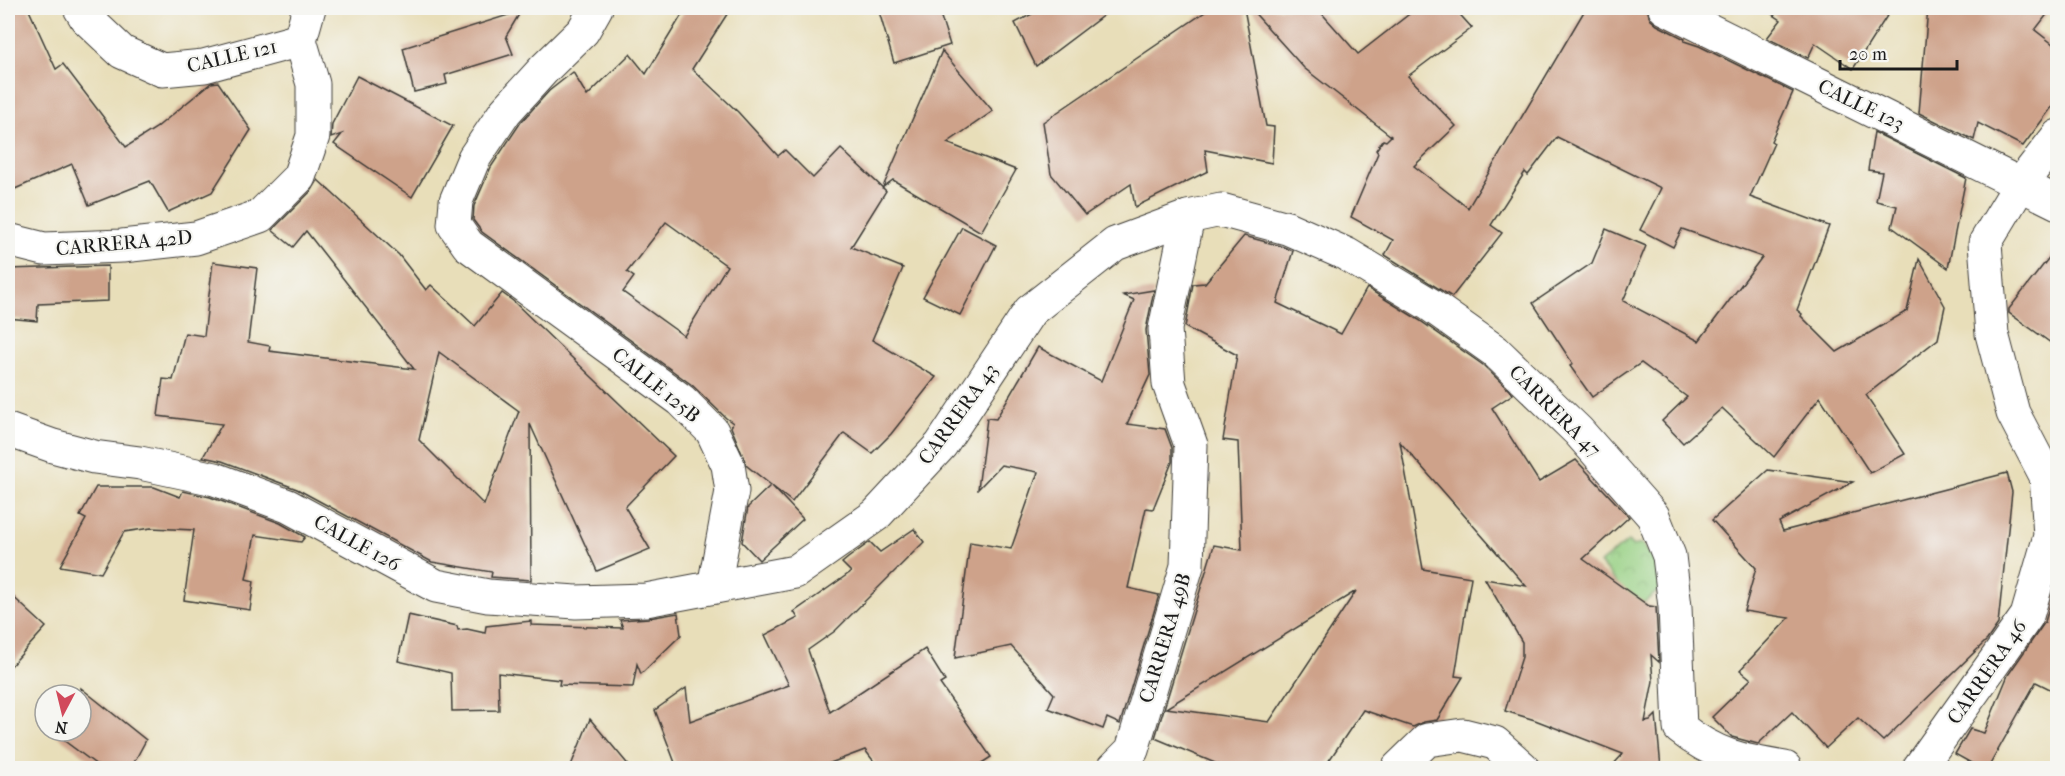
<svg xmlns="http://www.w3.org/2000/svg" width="2065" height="776" viewBox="0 0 2065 776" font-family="'IM FELL French Canon',serif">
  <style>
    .park { fill: url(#park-crowns); stroke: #5a7650; stroke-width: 1.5 }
    .building { fill: #cea28a; fill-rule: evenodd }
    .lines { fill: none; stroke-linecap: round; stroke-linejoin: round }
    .minor-casing { stroke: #3b3934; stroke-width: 35 }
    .minor { stroke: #fff; stroke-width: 33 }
    .labels { text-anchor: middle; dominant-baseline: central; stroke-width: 4.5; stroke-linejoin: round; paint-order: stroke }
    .street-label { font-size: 20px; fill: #1c1c1c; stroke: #f6f6f2 }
  </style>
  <defs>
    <pattern id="park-crowns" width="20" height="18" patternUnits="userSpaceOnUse" patternTransform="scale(1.5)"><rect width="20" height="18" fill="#97d083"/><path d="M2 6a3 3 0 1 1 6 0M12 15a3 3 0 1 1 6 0" fill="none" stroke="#82b271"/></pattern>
  </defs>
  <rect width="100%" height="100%" fill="#f6f6f2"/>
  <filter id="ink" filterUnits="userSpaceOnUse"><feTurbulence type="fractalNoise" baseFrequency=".0167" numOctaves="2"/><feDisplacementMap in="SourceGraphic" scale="12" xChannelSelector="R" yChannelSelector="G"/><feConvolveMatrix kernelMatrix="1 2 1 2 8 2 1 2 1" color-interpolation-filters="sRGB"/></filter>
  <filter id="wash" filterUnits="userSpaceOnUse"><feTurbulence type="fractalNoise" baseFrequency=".008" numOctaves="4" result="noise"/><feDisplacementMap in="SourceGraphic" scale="24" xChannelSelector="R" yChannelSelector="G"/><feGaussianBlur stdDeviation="1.35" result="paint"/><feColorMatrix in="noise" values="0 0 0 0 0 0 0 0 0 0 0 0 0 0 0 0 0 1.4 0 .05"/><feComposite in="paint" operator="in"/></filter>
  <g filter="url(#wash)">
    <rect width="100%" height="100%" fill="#e8deb9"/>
    <polygon class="park" points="1628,541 1633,546 1642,544 1671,581 1637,608 1600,563"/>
    <g id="blocks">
      <g class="building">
        <polygon points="8,8 28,8 56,69 63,64 126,147 156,128 211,83 218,82 251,130 212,192 168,212 150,181 89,205 72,164 8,192"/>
        <path d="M686,8h45l-39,61 46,43 40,44 7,-6 28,28 28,-29 45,42 -35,56 52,21 -31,72 64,37 -45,57 -19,19 -28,-20 -52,69 -20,-16 31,33 -44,41 -17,-18 6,-35 23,-22 -24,-19 -16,-39 2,-4 -7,-5 -34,-33 -210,-153 -9,-12 1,-14 17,-39 30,-45 28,-31 24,-19 14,24 43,-42 16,20zM666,222l61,44 -43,70 -61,-44 11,-15 -7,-5z"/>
        <polygon points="878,8 938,8 950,45 894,63"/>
        <polygon points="1043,8 1113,8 1036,66 1015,23"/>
        <polygon points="1211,8 1244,8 1266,126 1274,127 1272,163 1205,150 1208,171 1135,207 1131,184 1085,215 1051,174 1043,122"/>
        <polygon points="1250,8 1317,8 1358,54 1417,8 1454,8 1472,28 1408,76 1456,126 1414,166 1468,208 1586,8 1647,8 1650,19 1657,25 1685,39 1684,41 1699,46 1793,92 1771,141 1774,143 1750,197 1829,226 1797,310 1802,314 1801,316 1837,352 1907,311 1919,259 1945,306 1938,339 1866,395 1905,454 1870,473 1820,397 1774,457 1722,408 1683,443 1662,421 1687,397 1641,363 1592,397 1570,366 1573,364 1533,303 1592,263 1606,229 1646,246 1623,301 1699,341 1762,257 1682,229 1673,247 1640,230 1661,188 1557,137 1528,175 1525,172 1491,225 1502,233 1452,297 1385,255 1393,240 1351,217 1378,153 1376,150 1383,140 1386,141 1391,136 1304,68"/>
        <polygon points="1763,8 1892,8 1853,69 1815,43 1808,58 1767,38 1781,20"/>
        <polygon points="1928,8 2052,8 2035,30 2058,48 2058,99 2023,146 1978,123 1974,140 1919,113"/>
        <polygon points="521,11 506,36 513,54 445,75 447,84 414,92 403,48"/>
        <polygon points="942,51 993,111 947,143 1016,170 981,232 893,180 883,187"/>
        <polygon points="357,76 453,126 412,197 334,144 342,134 331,138 332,124"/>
        <polygon points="1874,132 1966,178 1948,268 1892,227 1897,206 1876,201 1882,172 1868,170"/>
        <path d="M318,180l81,75 27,35 5,-5 44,41 27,-33 11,8 161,155 -49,51 25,42 -53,22 -67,-147 1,156 -40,-3 1,-5 -60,-10 -135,-73 -75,-28 -19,-4 19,-33 -64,-8 5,-37 10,1 12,-47 19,3 9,-74 44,6 -9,74 22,4 -1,5 145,18 -108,-138 -13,16 -21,-17 40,-40zM439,352l80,59 -35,94 -65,-65z"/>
        <polygon points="962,227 996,245 960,315 923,297"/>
        <path d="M1244,236l37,10 12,5 -16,52 64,31 26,-46 52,32 64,45 30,29 -21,14 47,74 37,-22 53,57 -46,42 66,47 7,1 3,55 -8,-7 2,26 -8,41 5,-1 6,-6 5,53h-51l13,-14 -88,-34 -30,-9 17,-54v-15l-37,-63 41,7 -126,-144 23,127 48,8 -16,99 8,1 -26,43 -13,2 -11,5 -50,-17 -39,58h-97l-72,-30 59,-193 28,5 -4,-108 -15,-2 14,-85 -52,-28 8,-43 12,-1zM1356,591l-87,131 -103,-14z"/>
        <polygon points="2058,246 2058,348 2009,313 2009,309"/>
        <polygon points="108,266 108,301 38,304 37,321 8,318 8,269"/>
        <polygon points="1154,290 1146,330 1150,375 1127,424 1165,429 1172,448 1172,462 1153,509 1146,508 1128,588 1159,595 1120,724 1107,718 1103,729 1048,708 1054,694 1011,646 955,658 970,542 1011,549 1038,472 1001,465 978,489 987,418 996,419 1038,347 1101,381 1134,300 1123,295"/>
        <polygon points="1768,470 1853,482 1779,522 1783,531 2007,473 2012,492 1998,624 1987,640 1883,741 1858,718 1826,748 1792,712 1758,744 1732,737 1712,717 1751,679 1740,670 1789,618 1744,611 1756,568 1712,520"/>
        <polygon points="96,487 154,487 180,497 183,491 210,497 280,523 305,537 301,542 255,535 246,579 254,581 250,610 184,600 194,530 151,528 124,532 101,573 60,566 86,519 80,516"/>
        <polygon points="914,529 924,542 835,631 808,650 830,712 925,649 945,681 940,684 991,757 974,768 879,768 865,750 817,768 677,768 655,710 686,688 690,721 789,685 765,635 798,618 794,612 851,572 842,563 848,558 870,542 880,552"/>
        <polygon points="2058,578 2058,693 2036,682 1988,768 1980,768 1955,754 1970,729 1984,733 2008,675 2045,622"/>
        <polygon points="8,592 46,627 8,669"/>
        <polygon points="678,613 681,635 641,674 637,664 633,687 559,685 560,680 498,673 499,710 452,711 451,673 398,661 408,615 457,626 458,630 467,629 485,633 486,626 531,621 531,625 623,628 620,620 649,618"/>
        <polygon points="81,688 146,740 131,768 101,768 51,731 81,731"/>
        <polygon points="590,719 631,768 570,768"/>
      </g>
    </g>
  </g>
  <g filter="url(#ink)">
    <use href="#blocks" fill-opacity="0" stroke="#3b3934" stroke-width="1.5"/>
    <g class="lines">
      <g class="minor-casing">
        <g id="minor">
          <polyline points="80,8 86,18 122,52 162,70 204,66 300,40"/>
          <polyline points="596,8 583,31 545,68 505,112 474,158 456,201 454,225 468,245 681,400 712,431 728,465 732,491 714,587"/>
          <polyline points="1665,8 2058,203"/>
          <polyline points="8,240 44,249 122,246 196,238 260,216 299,177 313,136 313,84 300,40 309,8"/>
          <path d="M8,430l45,16 41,11 46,6 75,16 73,27 148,80 52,10 88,6 70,-2 149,-28 81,-57 65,-70 89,-134 85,-67 73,-27 33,-7 66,18 59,26 83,50 66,47 83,80 75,85 16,40 6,51 5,121c35,28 62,33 105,40"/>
          <polyline points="1114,768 1132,750 1187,566 1191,445 1169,384 1165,329 1188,217"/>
          <polyline points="1398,768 1427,740 1463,735 1495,743 1523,768"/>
          <polyline points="1919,768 2027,616 2050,536 2046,476 2013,413 1992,334 1985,243 2020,185 2058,136"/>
        </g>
      </g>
      <use href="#minor" class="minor"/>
    </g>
  </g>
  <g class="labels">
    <g class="street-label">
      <text transform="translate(232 56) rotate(-13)">CALLE 121</text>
      <text transform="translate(1861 105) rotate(26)">CALLE 123</text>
      <text transform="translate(124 243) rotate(-5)">CARRERA 42D</text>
      <text transform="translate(656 385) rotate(39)">CALLE 125B</text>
      <text transform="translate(1555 411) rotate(45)">CARRERA 47</text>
      <text transform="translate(958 414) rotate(-54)">CARRERA 43</text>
      <text transform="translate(357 543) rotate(29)">CALLE 126</text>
      <text transform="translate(1165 638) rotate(-73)">CARRERA 49B</text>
      <text transform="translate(1987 672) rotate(-55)">CARRERA 46</text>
    </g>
  </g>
  <rect width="2065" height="776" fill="none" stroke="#f6f6f2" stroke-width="30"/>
  <g transform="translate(63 713) rotate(187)"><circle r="28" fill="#f6f6f2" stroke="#9f9f9c" stroke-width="1.5"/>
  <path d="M0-4.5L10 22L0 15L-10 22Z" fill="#d1495b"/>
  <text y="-9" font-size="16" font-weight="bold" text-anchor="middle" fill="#1c1c1c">N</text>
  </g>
  <path d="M1840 60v9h117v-9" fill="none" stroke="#1c1c1c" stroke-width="3"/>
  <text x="1849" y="60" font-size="18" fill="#1c1c1c" stroke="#f6f6f2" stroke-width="4.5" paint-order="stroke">20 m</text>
</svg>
